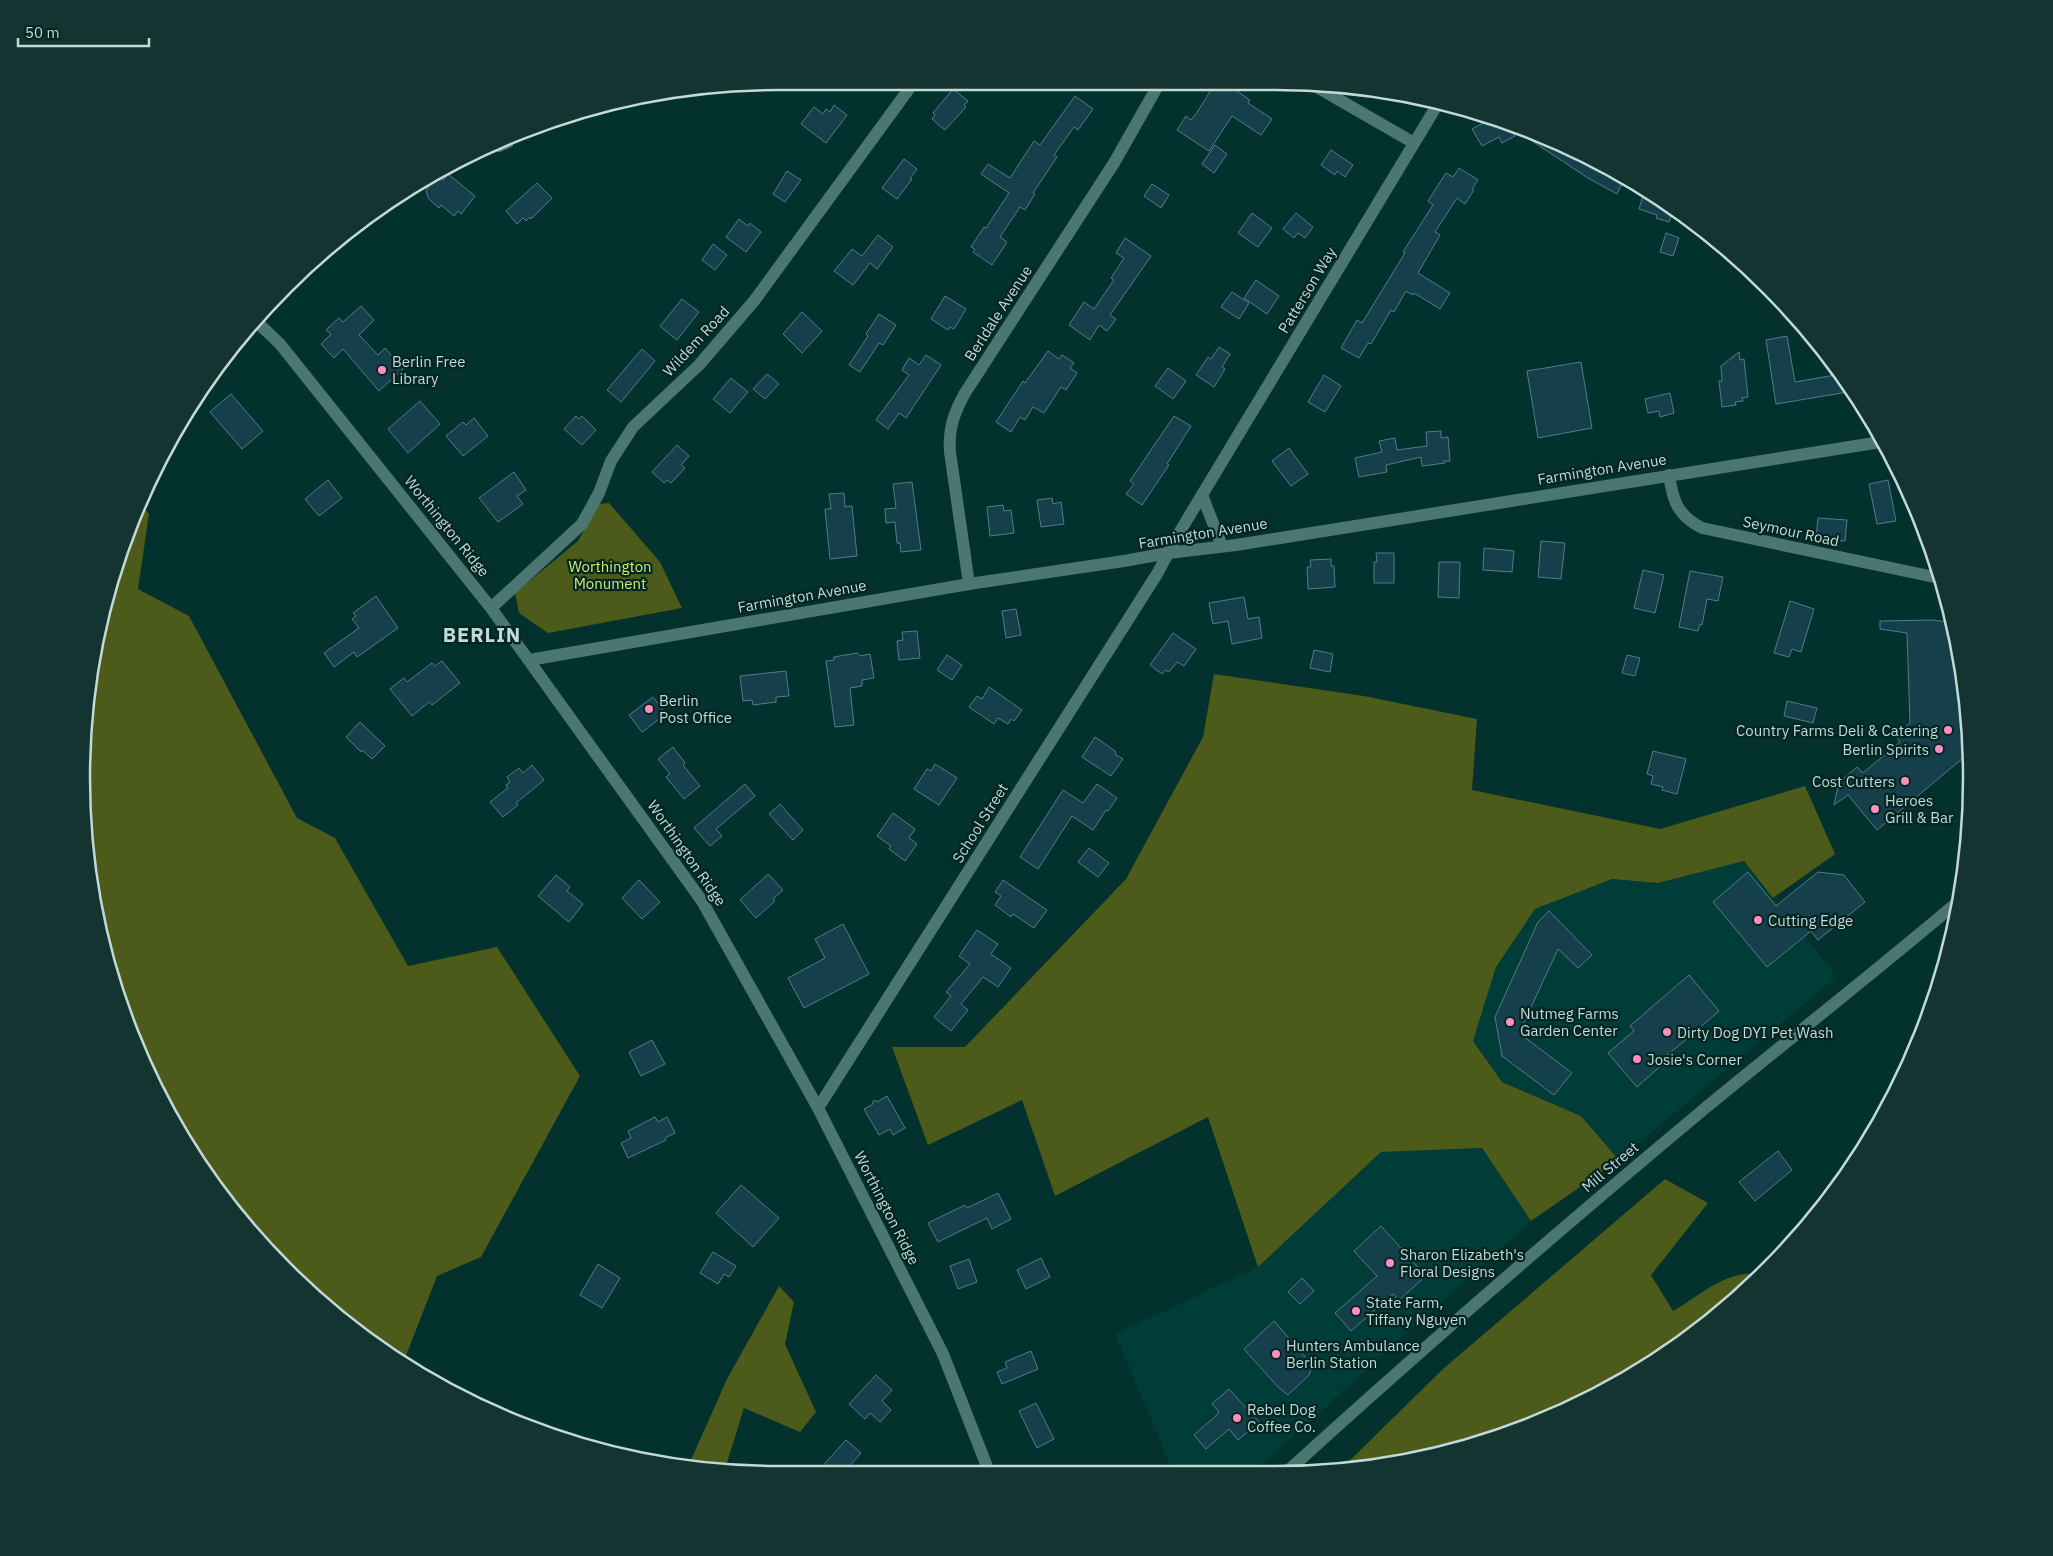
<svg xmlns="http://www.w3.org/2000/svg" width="2053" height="1556" viewBox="0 0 2053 1556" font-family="'IBM Plex Sans',sans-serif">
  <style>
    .built { fill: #003d38 }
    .green { fill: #4c5a1a }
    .building { fill: #153f4b; stroke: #557b89 }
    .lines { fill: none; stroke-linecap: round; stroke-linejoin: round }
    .minor { stroke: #4b7671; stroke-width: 12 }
    .tertiary { stroke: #4b7671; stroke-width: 12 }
    .secondary { stroke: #4b7671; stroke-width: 12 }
    .poi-dot { fill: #fe8ebb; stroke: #042623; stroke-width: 2 }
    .labels { text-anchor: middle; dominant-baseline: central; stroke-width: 4.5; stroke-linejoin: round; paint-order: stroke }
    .street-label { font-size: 15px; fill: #c3d9d6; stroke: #042623 }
    .poi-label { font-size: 15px; fill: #c3d9d6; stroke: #042623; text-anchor: start }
    .park-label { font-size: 15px; fill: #ceeb6c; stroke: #042623 }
    .district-label { font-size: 20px; font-weight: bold; letter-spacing: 1px; fill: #c3d9d6; stroke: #042623 }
    .rim { fill: none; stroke: #c3d9d6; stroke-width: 2.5 }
  </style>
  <rect width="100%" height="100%" fill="#02312e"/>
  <g class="built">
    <polygon points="1744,861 1830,968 1835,978 1619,1160 1581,1116 1502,1082 1473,1041 1496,967 1535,909 1612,879 1658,883"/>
    <polygon points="1482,1148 1531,1221 1257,1469 1172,1469 1115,1334 1258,1267 1381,1152"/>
  </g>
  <g class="green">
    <polygon points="609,503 660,562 682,608 548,633 519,613 515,593 578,541 599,504"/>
    <polygon points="141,504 149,514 138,589 189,616 297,818 335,838 408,966 497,947 580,1076 481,1257 437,1276 404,1361 286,1271 199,1165 118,1002 83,823 95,642"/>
    <polygon points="1214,674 1364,696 1477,719 1472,790 1660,829 1805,786 1835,854 1773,898 1744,861 1658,883 1612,879 1535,909 1496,967 1473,1041 1502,1082 1581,1116 1619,1160 1531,1221 1482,1148 1381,1152 1258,1267 1208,1117 1055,1196 1022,1100 928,1145 892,1047 965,1047 1126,879 1203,737"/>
    <path d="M1665,1179l43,24 -57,72 22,36c21,-12 42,-31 66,-36 8,-2 17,-1 24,-1l-101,83 -163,81 -133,31h-25l102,-100z"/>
    <polygon points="779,1286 794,1302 785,1344 816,1412 800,1432 744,1408 725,1469 687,1469 727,1379"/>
  </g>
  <g class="building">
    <polygon points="1216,82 1224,82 1250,100 1248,103 1272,119 1261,135 1232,116 1209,151 1177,130 1186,116 1191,120 1196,114"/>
    <polygon points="953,89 968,101 964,105 966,107 945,130 932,119 935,115 933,113"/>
    <polygon points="1075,96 1093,109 1078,130 1074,127 1054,155 1057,157 1033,193 1035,194 1025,210 1020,207 1000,237 1007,242 992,265 973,252 975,249 971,247 984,227 986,228 1009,193 981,174 988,164 1010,178 1034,141 1040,145"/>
    <polygon points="834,105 847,115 826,143 801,124 814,107 823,114 826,109 830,112"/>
    <polygon points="1488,117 1515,127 1511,130 1515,136 1502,143 1499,137 1482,146 1472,129 1489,120"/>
    <polygon points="1532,134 1583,153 1625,177 1617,194 1588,178 1529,139"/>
    <polygon points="1215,145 1227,154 1214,173 1202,164"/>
    <polygon points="1331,150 1353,165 1345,177 1337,171 1335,175 1321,165"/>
    <polygon points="904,159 917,169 910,178 912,179 897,199 882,188"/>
    <polygon points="1459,168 1478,180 1472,189 1474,190 1465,204 1457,198 1435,232 1440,235 1418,273 1450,293 1440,309 1414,293 1413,295 1406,291 1394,312 1391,310 1371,344 1368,343 1359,358 1341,348 1357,320 1362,323 1405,253 1403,252 1433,205 1428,201 1446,173 1453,177"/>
    <polygon points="787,171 801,180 785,202 773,194"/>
    <polygon points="448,174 475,196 461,214 458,211 454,216 441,205 439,208 428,198 426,190 438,175 443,180"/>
    <polygon points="537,183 552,198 531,219 530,217 526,221 523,218 517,224 506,211"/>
    <polygon points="1152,184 1169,195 1161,208 1144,196"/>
    <polygon points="1645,189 1674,208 1669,222 1656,218 1657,215 1639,209"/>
    <polygon points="1252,213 1272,228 1258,247 1238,233"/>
    <polygon points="1296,213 1313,227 1305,238 1298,233 1294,238 1283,229"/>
    <polygon points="739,219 748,226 750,223 761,232 746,252 726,237"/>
    <polygon points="1666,233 1679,238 1673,256 1660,252"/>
    <polygon points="878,235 893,247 877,269 870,263 853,285 834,271 852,249 862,256"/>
    <polygon points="1125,238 1151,256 1110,315 1116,319 1107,331 1099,325 1090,340 1069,325 1084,302 1094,309 1114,280 1111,278 1124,258 1116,253"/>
    <polygon points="713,244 727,255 715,270 702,260"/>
    <polygon points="1256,280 1279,296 1267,314 1244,298"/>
    <polygon points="1232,292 1249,303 1239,319 1221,307"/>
    <polygon points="945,296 966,309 954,329 950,327 948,330 931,319"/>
    <polygon points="682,299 699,312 677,340 660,326"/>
    <polygon points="361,306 374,320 359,335 378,355 385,348 403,369 379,391 343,349 334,358 321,344 331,334 326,330 339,318 343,322"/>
    <polygon points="802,312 822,331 802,353 783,334"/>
    <polygon points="879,314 896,325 883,345 879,343 860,372 849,365 868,336 866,334"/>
    <polygon points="1787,336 1795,382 1841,374 1854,391 1776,404 1766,340"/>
    <polygon points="1219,347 1230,354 1222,367 1225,369 1214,387 1196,375 1208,357 1211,359"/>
    <polygon points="642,349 655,361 621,402 607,390"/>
    <polygon points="1048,351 1059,359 1062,355 1074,363 1070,368 1077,373 1066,390 1061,387 1044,413 1033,407 1025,420 1020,417 1011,432 996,422 1023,381 1025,383"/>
    <polygon points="1739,352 1740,360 1744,359 1748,397 1742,398 1743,401 1735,402 1736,405 1722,407 1719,381 1722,381 1721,366"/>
    <polygon points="926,355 941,365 906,418 899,413 888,429 876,420 909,375 902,370 909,358 919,365"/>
    <polygon points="1581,362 1592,428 1538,438 1527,371"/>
    <polygon points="1168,368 1186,381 1173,399 1155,386"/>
    <polygon points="767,374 779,384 765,399 753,389"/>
    <polygon points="1324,375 1341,386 1325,412 1308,402"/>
    <polygon points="731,378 748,392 730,413 713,399"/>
    <polygon points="1670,393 1674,413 1660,417 1659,411 1648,413 1645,399"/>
    <polygon points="231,394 263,431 242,449 210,412"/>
    <polygon points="420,401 440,424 408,453 388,429"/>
    <polygon points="576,416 579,419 582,416 596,430 582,445 564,429"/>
    <polygon points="1174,416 1191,426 1167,464 1169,465 1142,505 1126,494 1134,484 1130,481"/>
    <polygon points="474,418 488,436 463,456 446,436 463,422 466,425"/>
    <polygon points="1441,431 1441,438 1448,437 1450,461 1444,461 1445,463 1422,466 1421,457 1386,465 1387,472 1359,477 1355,458 1382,452 1379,441 1395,438 1397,450 1427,446 1426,432"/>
    <polygon points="677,445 689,456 681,465 685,468 671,483 667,480 664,483 652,472"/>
    <polygon points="1289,448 1308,474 1291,486 1272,461"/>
    <polygon points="514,472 526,490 517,496 523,504 498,522 479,498"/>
    <polygon points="328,480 342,498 319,516 305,499"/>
    <polygon points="1888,480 1896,521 1877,524 1869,484"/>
    <polygon points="912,482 921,550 901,552 900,543 897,543 895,522 886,523 885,509 896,508 893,484"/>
    <polygon points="844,493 845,507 852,506 857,556 830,559 825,509 831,509 829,494"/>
    <polygon points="1052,498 1053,504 1061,502 1064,524 1041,527 1037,500"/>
    <polygon points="1003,505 1004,511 1011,510 1014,533 990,536 987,507"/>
    <polygon points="1818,518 1847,520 1845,541 1816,539"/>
    <polygon points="1541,541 1565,543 1561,579 1538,577"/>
    <polygon points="1484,548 1514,551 1512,572 1483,570"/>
    <polygon points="1376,553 1394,553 1394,583 1374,583 1374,562 1377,562"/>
    <polygon points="1331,559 1331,566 1334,566 1335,587 1308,589 1307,567 1311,567 1310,560"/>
    <polygon points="1439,562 1460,562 1459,598 1438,597"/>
    <polygon points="1643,570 1664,575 1655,613 1634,608"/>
    <polygon points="1690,571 1723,577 1718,601 1707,599 1702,625 1700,624 1698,631 1679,627"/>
    <polygon points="376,596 398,628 357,657 354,652 334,667 324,653 359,628 352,619 356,616 353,613"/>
    <polygon points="1244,597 1248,619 1259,617 1262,638 1232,644 1228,621 1213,624 1209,603"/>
    <polygon points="1790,601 1814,609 1801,652 1792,649 1789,657 1774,653"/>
    <polygon points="1016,609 1021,635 1006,638 1002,611"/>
    <polygon points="1933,620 1953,623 1958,642 1969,753 1877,830 1848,795 1834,805 1839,782 1857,767 1863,773 1900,742 1895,735 1910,723 1907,633 1880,629 1880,621"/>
    <polygon points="917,631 920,658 899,660 897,641 903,640 902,632"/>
    <polygon points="1173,633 1196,649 1184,666 1177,662 1169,672 1165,670 1162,674 1150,665"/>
    <polygon points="1314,650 1333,654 1330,672 1310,668"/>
    <polygon points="857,653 860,656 870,654 874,678 862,680 862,686 850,688 854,725 835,727 826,661 834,660 834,657"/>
    <polygon points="947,655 962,665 952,680 937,670"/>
    <polygon points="1627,655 1640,658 1635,676 1622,673"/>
    <polygon points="442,661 460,683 432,705 429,702 412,716 390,689 404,678 407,682 432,663 435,666"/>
    <polygon points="786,671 789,696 776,697 776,702 753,705 752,700 743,701 740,676"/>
    <polygon points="989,687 1022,710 1014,721 1011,719 1008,724 998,718 994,724 969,707 977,696 982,699"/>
    <polygon points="653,697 666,714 642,732 629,715"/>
    <polygon points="1787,701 1817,708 1813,723 1784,716"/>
    <polygon points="360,722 385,746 372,759 362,750 361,752 346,737"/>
    <polygon points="1095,737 1115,751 1116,755 1123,759 1111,776 1082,757"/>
    <polygon points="673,747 685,763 683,765 700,786 684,799 666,777 670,774 658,759"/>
    <polygon points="1653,751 1686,759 1677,794 1662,790 1663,787 1651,784 1653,776 1647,774"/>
    <polygon points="935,764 957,778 939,805 914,789 927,769 931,771"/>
    <polygon points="532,765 544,780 516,803 518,805 503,817 490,802 508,788 506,785 510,782 507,777 519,768 523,773"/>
    <polygon points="745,784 755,796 716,829 722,836 710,846 694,828"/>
    <polygon points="1097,784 1117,798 1108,811 1106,810 1093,830 1072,816 1038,869 1020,857 1063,790 1083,803"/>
    <polygon points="780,804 803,830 793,840 769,814"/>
    <polygon points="893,813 915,829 909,838 917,844 905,861 889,849 891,846 877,836"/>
    <polygon points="1089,848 1109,863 1098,877 1078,862"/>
    <polygon points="1748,872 1776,906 1818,872 1844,875 1865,902 1818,940 1811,931 1767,967 1713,902"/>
    <polygon points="768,874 783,890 774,898 774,902 756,918 740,900"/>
    <polygon points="556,875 570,887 567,891 583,904 569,922 538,896"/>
    <polygon points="639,880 660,902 642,919 622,898"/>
    <polygon points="1003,880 1047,910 1034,928 1013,914 1011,917 995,905 1001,896 995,892"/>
    <polygon points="1549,911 1592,955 1578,968 1558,949 1519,1033 1572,1073 1554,1095 1502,1056 1495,1017 1538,922"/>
    <polygon points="843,924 869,974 804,1008 788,978 825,958 815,939"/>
    <polygon points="977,930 998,944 991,954 1011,968 998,987 983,977 961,1004 968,1010 951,1031 934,1017 951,996 946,992 970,964 959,956"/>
    <polygon points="1689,975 1719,1011 1662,1060 1664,1063 1637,1087 1608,1053 1634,1031 1630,1026"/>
    <polygon points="652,1040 665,1064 641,1076 629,1052"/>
    <polygon points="887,1096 905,1128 893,1135 890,1129 879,1135 864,1109 872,1105 874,1100 877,1102"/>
    <polygon points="655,1117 658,1122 667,1117 675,1133 665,1138 666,1140 628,1158 621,1143 631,1138 628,1131"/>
    <polygon points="1778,1151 1792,1170 1755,1201 1739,1182"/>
    <polygon points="741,1185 779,1218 753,1247 716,1213"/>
    <polygon points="998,1193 1011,1219 992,1229 987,1218 938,1242 928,1223 965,1205 967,1208"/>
    <polygon points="1381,1226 1426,1276 1399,1300 1393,1294 1351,1331 1335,1313 1377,1276 1354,1251"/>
    <polygon points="713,1252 736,1266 729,1277 724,1274 718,1284 700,1273"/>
    <polygon points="1041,1258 1050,1277 1026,1289 1017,1270"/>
    <polygon points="969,1259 977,1282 958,1289 950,1266"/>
    <polygon points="598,1264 620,1278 602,1308 580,1295"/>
    <polygon points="1302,1278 1314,1291 1300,1304 1288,1292"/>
    <polygon points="1274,1321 1314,1367 1309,1373 1310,1374 1288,1395 1278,1387 1244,1349"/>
    <polygon points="1031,1351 1038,1369 1002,1384 997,1372 1007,1368 1005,1362"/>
    <polygon points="876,1375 892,1390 882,1401 891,1410 880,1422 870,1413 865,1419 849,1404"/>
    <polygon points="1229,1389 1259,1422 1238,1440 1229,1429 1206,1449 1194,1435 1217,1415 1219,1412 1212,1404"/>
    <polygon points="1036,1403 1054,1439 1037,1448 1019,1411"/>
    <polygon points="846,1440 861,1453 847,1469 820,1469"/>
  </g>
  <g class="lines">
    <g class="minor">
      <polyline points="1310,83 1414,143"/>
      <polyline points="499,146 508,142"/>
      <path d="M1669,475c4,26 8,40 33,53l237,50"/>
      <polyline points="1202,495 1222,546"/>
      <path d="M969,584l-19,-132c-2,-23 4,-39 15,-59l149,-230 46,-81"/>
      <polyline points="491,608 582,524 599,493 611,461 633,427 699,365 754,301 914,82"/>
      <polyline points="818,1108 1157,574 1179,533 1439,102"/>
    </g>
    <g class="tertiary">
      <polyline points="256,321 280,344 491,608 702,901 818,1108 943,1354 988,1469"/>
      <polyline points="529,660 969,584 1124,561 1168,553 1236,545 1881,442"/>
    </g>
    <path class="secondary" d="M1290,1469c135,-123 273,-242 413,-359 85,-70 172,-138 257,-210"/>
  </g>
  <g class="poi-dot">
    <circle cx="382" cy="370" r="5"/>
    <circle cx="649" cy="709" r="5"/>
    <circle cx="1948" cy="730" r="5"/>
    <circle cx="1939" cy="749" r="5"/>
    <circle cx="1905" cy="781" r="5"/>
    <circle cx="1875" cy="809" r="5"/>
    <circle cx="1758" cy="920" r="5"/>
    <circle cx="1510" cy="1022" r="5"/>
    <circle cx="1667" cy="1032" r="5"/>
    <circle cx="1637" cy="1059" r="5"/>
    <circle cx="1390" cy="1263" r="5"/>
    <circle cx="1356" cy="1311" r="5"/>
    <circle cx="1276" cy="1354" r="5"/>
    <circle cx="1237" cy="1418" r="5"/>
  </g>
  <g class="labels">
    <g class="street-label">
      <text transform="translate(1307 290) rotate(-59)">Patterson Way</text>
      <text transform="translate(998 313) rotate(-57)">Berldale Avenue</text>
      <text transform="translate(696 341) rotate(-47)">Wildem Road</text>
      <text transform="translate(1602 469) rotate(-9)">Farmington Avenue</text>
      <text transform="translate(447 526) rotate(51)">Worthington Ridge</text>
      <text transform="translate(1791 531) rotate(12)">Seymour Road</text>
      <text transform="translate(1203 533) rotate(-9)">Farmington Avenue</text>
      <text transform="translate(802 596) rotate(-10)">Farmington Avenue</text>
      <text transform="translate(980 823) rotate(-58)">School Street</text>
      <text transform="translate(687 853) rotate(55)">Worthington Ridge</text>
      <text transform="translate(1610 1167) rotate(-40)">Mill Street</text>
      <text transform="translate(887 1208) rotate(63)">Worthington Ridge</text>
    </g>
    <g class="poi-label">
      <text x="392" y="361">Berlin Free<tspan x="392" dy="17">Library</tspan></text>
      <text x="659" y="700">Berlin<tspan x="659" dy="17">Post Office</tspan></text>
      <text x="1938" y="730" text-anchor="end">Country Farms Deli &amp; Catering</text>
      <text x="1929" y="749" text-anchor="end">Berlin Spirits</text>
      <text x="1895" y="781" text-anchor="end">Cost Cutters</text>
      <text x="1885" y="800">Heroes<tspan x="1885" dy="17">Grill &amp; Bar</tspan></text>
      <text x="1768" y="920">Cutting Edge</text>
      <text x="1520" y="1013">Nutmeg Farms<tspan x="1520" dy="17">Garden Center</tspan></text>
      <text x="1677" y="1032">Dirty Dog DYI Pet Wash</text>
      <text x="1647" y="1059">Josie's Corner</text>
      <text x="1400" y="1254">Sharon Elizabeth's<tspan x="1400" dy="17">Floral Designs</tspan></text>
      <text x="1366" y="1302">State Farm,<tspan x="1366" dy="17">Tiffany Nguyen</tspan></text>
      <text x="1286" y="1345">Hunters Ambulance<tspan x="1286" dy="17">Berlin Station</tspan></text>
      <text x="1247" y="1409">Rebel Dog<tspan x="1247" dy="17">Coffee Co.</tspan></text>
    </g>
    <g class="park-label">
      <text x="610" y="566">Worthington<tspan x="610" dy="17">Monument</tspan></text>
    </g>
    <g class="district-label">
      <text x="482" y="634">BERLIN</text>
    </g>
  </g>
  <path d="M0 0H2053V1556H0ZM778 90H1275A688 688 0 0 1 1963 778V778A688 688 0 0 1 1275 1466H778A688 688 0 0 1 90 778V778A688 688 0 0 1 778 90Z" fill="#133431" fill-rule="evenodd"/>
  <path class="rim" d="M778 90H1275A688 688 0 0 1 1963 778V778A688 688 0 0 1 1275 1466H778A688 688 0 0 1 90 778V778A688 688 0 0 1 778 90Z"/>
  <path d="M18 38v8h131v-8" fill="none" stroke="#c3d9d6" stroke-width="2.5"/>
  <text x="25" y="38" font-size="15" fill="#c3d9d6" stroke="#042623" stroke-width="4" paint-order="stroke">50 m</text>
</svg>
